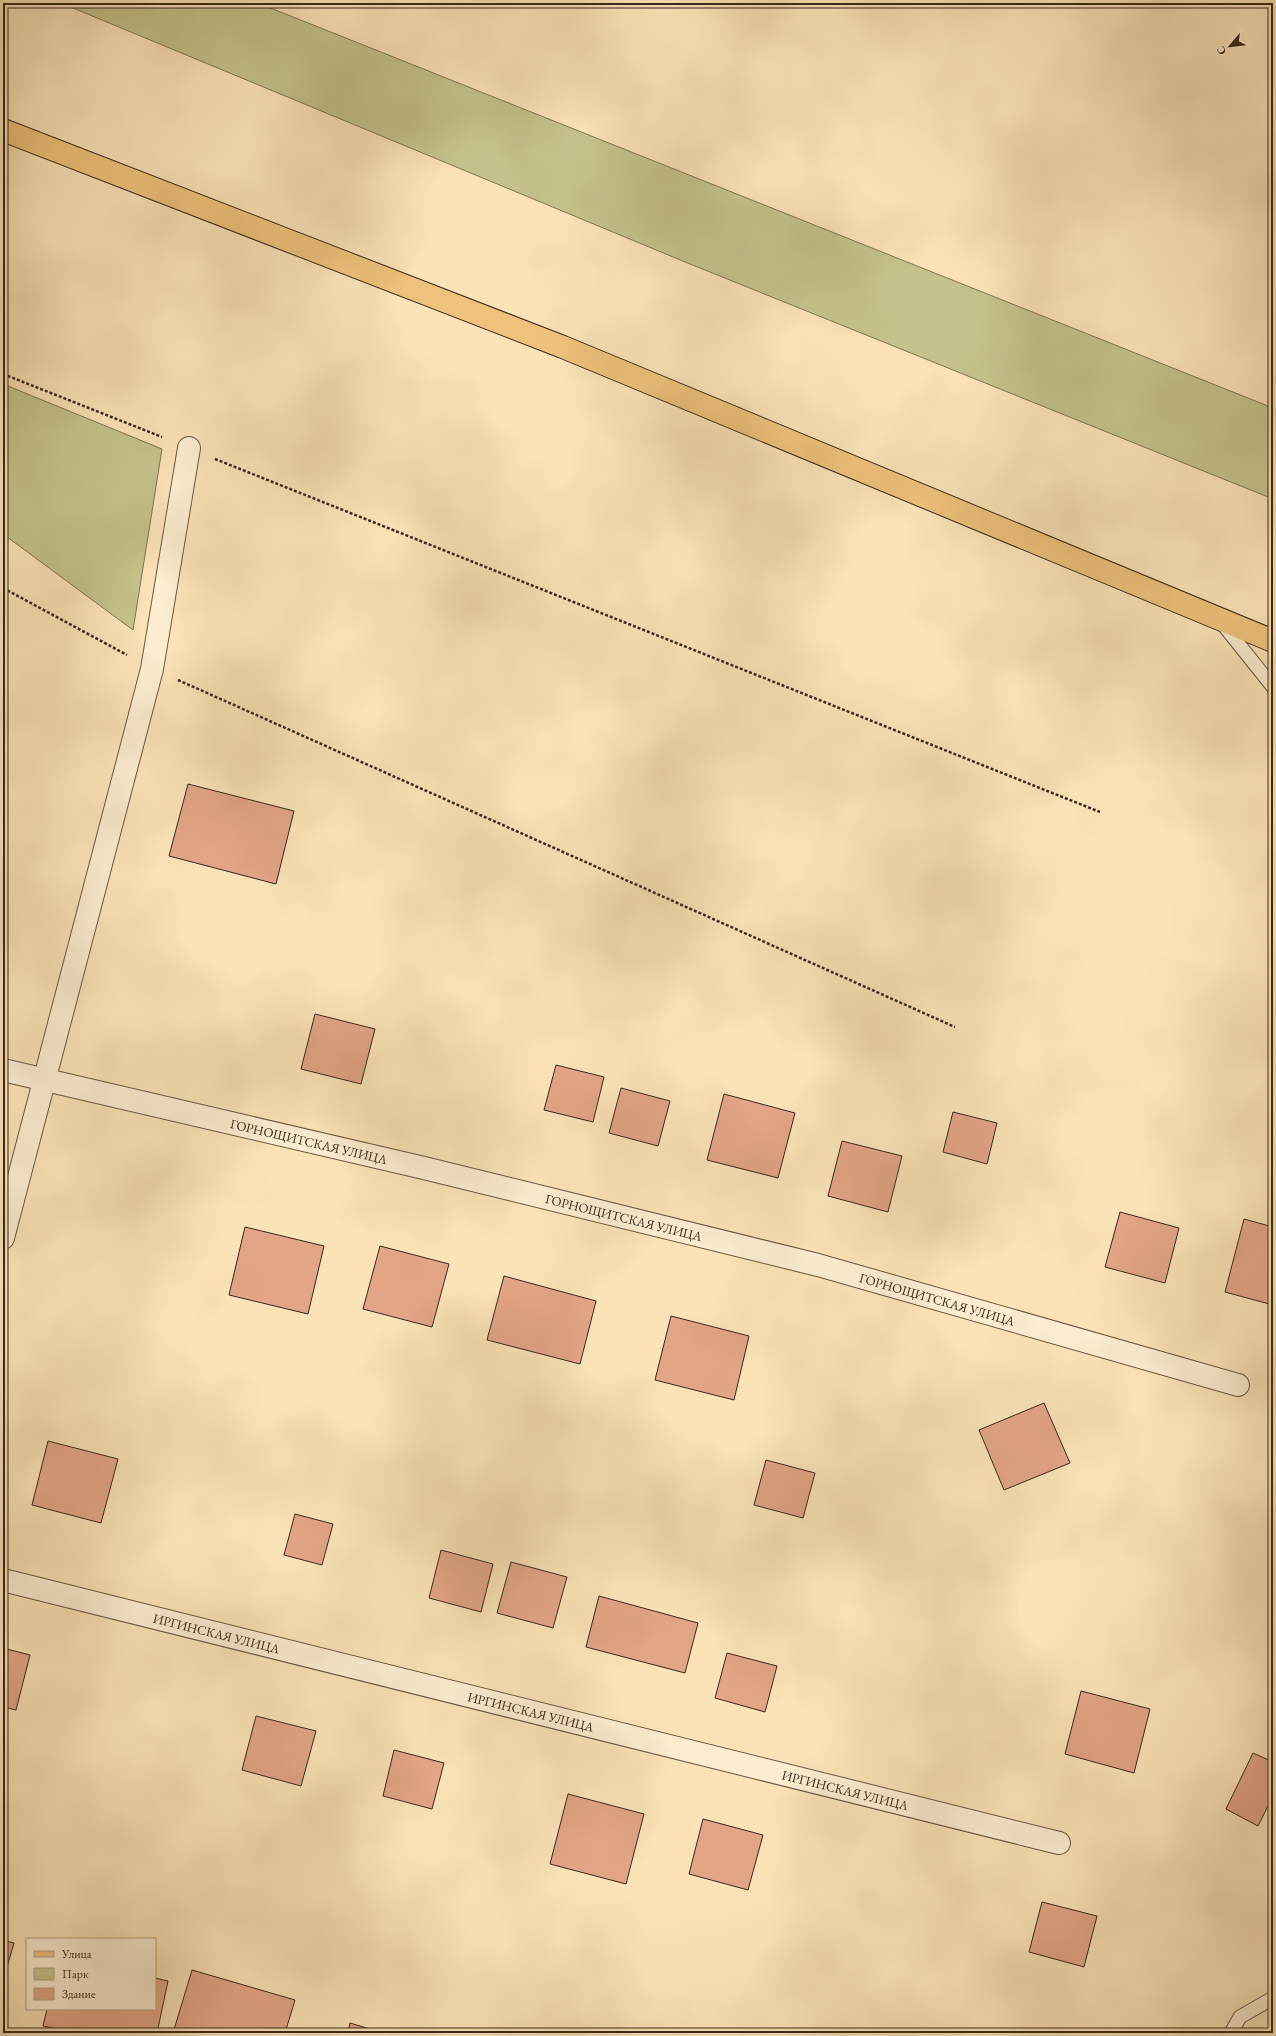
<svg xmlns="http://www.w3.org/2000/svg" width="1276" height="2036" viewBox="0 0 1276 2036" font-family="'EB Garamond',serif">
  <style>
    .green { fill: #c4c28a; stroke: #7e7551 }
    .building { fill: #e2a586; stroke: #392818 }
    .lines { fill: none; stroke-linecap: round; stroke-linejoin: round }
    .service-casing { stroke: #6a5740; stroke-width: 15 }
    .minor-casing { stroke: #6a5740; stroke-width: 24 }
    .primary-casing { stroke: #392818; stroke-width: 24 }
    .path { stroke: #392818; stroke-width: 2.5; stroke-dasharray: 3 2; stroke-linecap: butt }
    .service { stroke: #fcedd0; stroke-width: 13 }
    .minor { stroke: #fcedd0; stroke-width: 22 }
    .primary { stroke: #eec27c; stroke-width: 22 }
    .labels { text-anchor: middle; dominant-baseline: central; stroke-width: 4; stroke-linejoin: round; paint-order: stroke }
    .street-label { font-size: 13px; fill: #392818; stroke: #fcedd0 }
  </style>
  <rect width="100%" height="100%" fill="#fbe3b7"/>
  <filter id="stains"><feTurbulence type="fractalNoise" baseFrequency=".005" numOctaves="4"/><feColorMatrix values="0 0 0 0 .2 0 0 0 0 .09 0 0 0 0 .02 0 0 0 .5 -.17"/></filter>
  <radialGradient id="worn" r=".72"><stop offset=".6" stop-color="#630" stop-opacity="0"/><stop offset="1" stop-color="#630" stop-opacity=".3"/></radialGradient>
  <g class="green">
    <polygon points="61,3 258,3 1273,408 1273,499 690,264"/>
    <polygon points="3,384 162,449 133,630 3,534"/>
  </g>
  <g class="building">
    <polygon points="188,784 294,811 276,884 169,856"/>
    <polygon points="315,1014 375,1029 361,1084 301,1069"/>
    <polygon points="556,1065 604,1077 593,1122 544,1110"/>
    <polygon points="621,1088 670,1101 658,1146 609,1133"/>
    <polygon points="724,1094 795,1113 778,1178 707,1160"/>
    <polygon points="953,1112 997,1123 987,1164 943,1152"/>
    <polygon points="842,1141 902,1156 888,1212 828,1196"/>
    <polygon points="1120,1212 1179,1228 1165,1283 1105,1267"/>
    <polygon points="1244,1219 1273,1227 1273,1305 1225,1292"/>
    <polygon points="245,1227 324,1246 308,1314 229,1295"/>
    <polygon points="380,1246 449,1264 432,1327 363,1309"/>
    <polygon points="504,1276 596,1301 580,1364 487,1340"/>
    <polygon points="671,1316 749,1336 734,1400 655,1380"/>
    <polygon points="1044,1403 1070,1463 1004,1490 979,1430"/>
    <polygon points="48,1441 118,1459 101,1523 32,1505"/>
    <polygon points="766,1460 815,1473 803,1518 754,1505"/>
    <polygon points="295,1514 333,1524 322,1565 284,1555"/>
    <polygon points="441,1550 493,1564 481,1612 429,1598"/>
    <polygon points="511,1562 567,1577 553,1628 497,1613"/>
    <polygon points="599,1596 698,1623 685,1673 586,1647"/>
    <polygon points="3,1648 30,1655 16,1710 3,1707"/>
    <polygon points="727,1653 777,1666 765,1712 715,1698"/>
    <polygon points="1081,1691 1150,1709 1134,1773 1065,1754"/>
    <polygon points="256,1716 316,1731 301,1786 242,1770"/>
    <polygon points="394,1750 444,1763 432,1809 383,1796"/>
    <polygon points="1253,1753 1273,1762 1273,1796 1258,1826 1226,1809"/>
    <polygon points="568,1794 644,1814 626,1884 550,1864"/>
    <polygon points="703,1819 763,1835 748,1890 689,1874"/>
    <polygon points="1042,1902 1097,1916 1084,1967 1029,1952"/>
    <polygon points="3,1940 14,1943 3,1981"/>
    <polygon points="192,1970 295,2000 285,2033 173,2033"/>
    <polygon points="155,1978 168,1981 157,2033 76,2033 43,2026 47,2009 155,2009"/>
    <polygon points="350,2023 383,2033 348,2033"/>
  </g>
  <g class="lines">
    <g class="service-casing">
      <g id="service">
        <polyline points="1221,622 1273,687"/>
        <polyline points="1231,2033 1240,2017 1273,1998"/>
      </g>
    </g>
    <g class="minor-casing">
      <g id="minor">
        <path id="s1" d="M3,1070l421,98 394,97 420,120"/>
        <polyline points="3,1238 152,669 189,448"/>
        <path id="s2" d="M3,1580l1056,263"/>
      </g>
    </g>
    <g class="primary-casing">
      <polyline id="primary" points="3,130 563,347 1273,641"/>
    </g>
    <g class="path">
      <polyline points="3,374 162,437"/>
      <polyline points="215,459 1100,812"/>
      <polyline points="3,588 127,655"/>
      <polyline points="178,680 955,1027"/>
    </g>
    <use href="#service" class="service"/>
    <use href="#minor" class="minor"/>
    <use href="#primary" class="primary"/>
  </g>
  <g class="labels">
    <g class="street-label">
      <text stroke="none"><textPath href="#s1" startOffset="314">ГОРНОЩИТСКАЯ УЛИЦА</textPath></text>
      <text stroke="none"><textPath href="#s1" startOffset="638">ГОРНОЩИТСКАЯ УЛИЦА</textPath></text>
      <text stroke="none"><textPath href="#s1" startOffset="962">ГОРНОЩИТСКАЯ УЛИЦА</textPath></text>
      <text stroke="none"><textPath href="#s2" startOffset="220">ИРГИНСКАЯ УЛИЦА</textPath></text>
      <text stroke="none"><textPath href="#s2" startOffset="544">ИРГИНСКАЯ УЛИЦА</textPath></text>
      <text stroke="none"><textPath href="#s2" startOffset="868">ИРГИНСКАЯ УЛИЦА</textPath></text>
    </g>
  </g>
  <rect width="1276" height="2036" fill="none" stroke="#fbe3b7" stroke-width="16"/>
  <rect x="4" y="4" width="1268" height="2028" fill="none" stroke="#392818" stroke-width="2"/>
  <rect x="8" y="8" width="1260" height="2020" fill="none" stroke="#392818"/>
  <rect x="26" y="1938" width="130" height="72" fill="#fcedd0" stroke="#ae9e86"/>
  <rect x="34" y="1951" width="20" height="6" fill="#eec27c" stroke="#ae9e86"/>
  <text x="62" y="1958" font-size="12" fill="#392818">Улица</text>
  <rect x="34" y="1968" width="20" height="12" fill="#c4c28a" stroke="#ae9e86"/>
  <text x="62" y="1978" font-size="12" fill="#392818">Парк</text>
  <rect x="34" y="1988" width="20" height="12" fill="#e2a586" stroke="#ae9e86"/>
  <text x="62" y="1998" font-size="12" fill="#392818">Здание</text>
  <g transform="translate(1230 46) rotate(242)" stroke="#fcedd0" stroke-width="3" paint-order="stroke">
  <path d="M0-3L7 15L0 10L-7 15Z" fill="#392818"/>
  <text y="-6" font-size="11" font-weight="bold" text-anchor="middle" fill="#392818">С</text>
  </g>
  <rect width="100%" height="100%" filter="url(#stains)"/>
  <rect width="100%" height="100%" fill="url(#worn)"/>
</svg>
